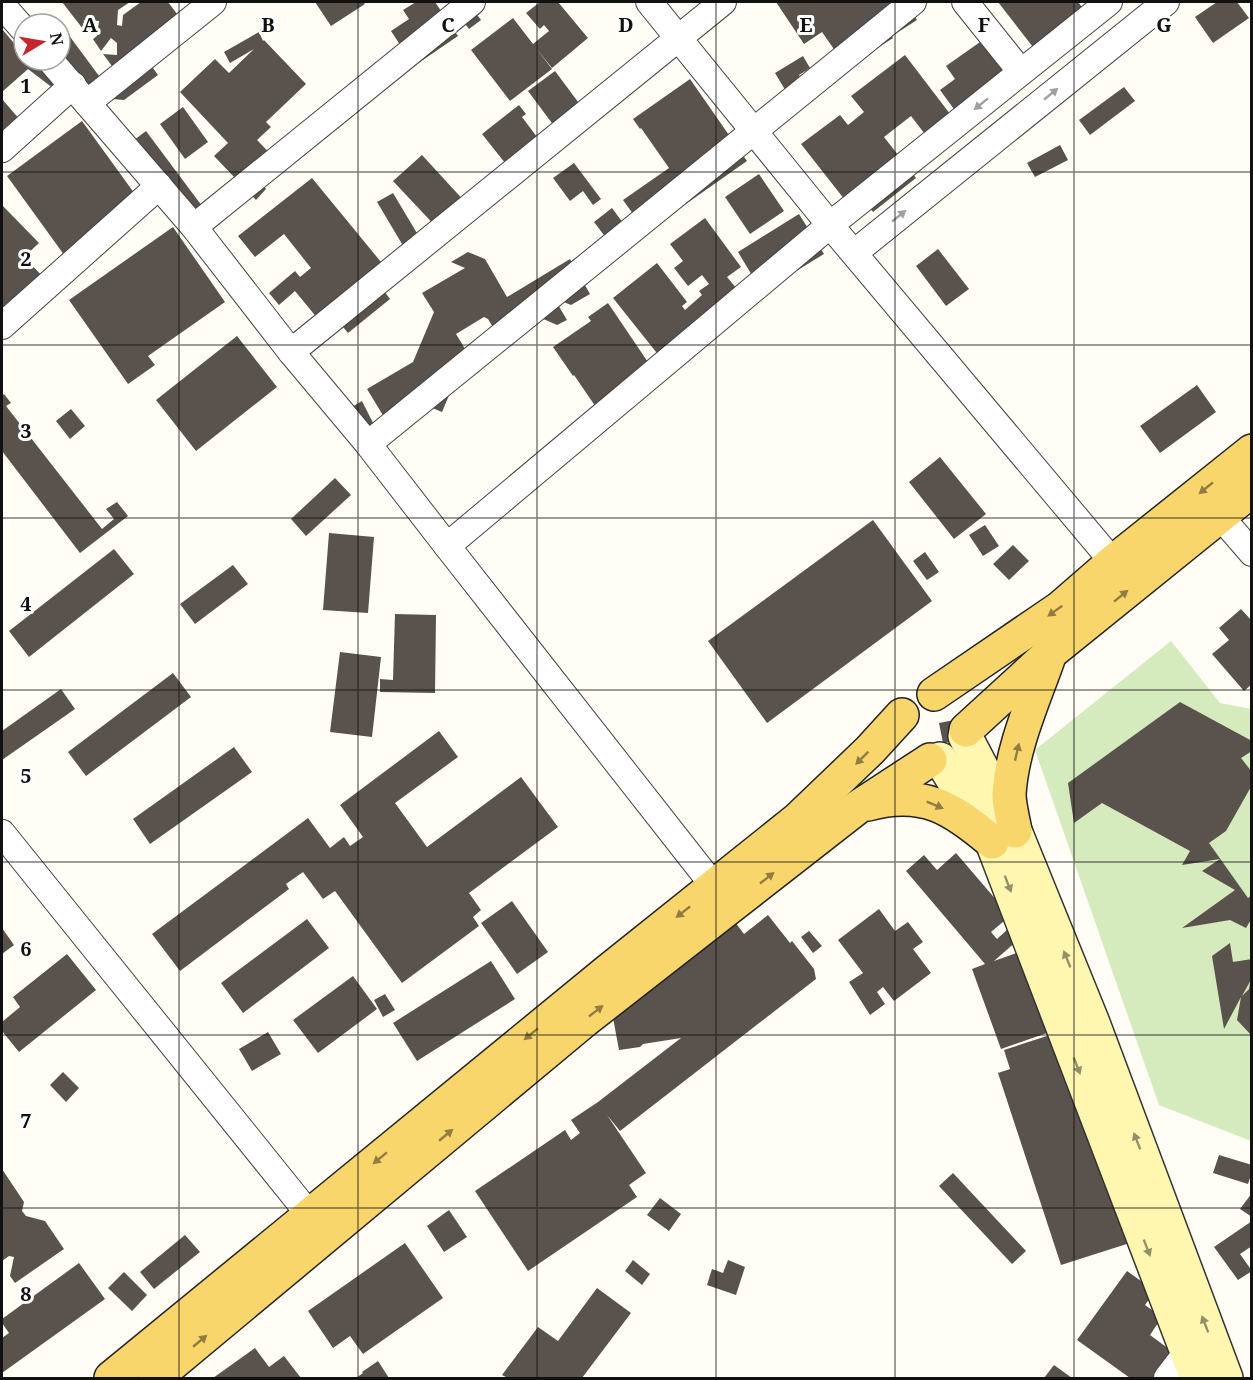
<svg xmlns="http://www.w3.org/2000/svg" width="1253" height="1380" viewBox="0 0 1253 1380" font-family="'Noto Serif',serif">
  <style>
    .green { fill: #d5ebbd }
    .building { fill: #5a524d }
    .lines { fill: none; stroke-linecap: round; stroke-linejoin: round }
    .street-casing { stroke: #444; stroke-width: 28 }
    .secondary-casing { stroke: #333; stroke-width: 36 }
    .primary-casing { stroke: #222; stroke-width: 36 }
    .street { stroke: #fff; stroke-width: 26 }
    .secondary { stroke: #fff6b0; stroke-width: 33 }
    .primary { stroke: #f9d66b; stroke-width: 33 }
    .oneway { fill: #a0a0a0 }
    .oneway2 { fill: #917d42 }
    .oneway3 { fill: #948f68 }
    .grid { fill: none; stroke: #111; stroke-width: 1.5; stroke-opacity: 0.55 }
    .grid-label { font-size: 20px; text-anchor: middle; font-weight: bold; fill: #111; stroke: #fff; stroke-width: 6; stroke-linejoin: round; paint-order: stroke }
  </style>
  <rect width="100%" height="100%" fill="#fffdf5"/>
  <polygon class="green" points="1171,641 1220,703 1251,709 1251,1141 1159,1105 1035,750"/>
  <g class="building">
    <polygon points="62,2 130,2 118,10 117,25 122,26 123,15 141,2 168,2 193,35 162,58 145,57 158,75 124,100 62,95 28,69 2,92 2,29 24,55 24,60 60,60 60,33 65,30 102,80 115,70 103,54 117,55 117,43 111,38 101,51 93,39 97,36 99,21 84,20 83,29"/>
    <polygon points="315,2 363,2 365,4 331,26"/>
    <polygon points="416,2 435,2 458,36 414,66 391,31 409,19 403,10"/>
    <polygon points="449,2 472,2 469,4 481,20 469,29"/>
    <polygon points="540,2 558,2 588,38 552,68 536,48 552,69 510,101 471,50 513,18 533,44 549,31 544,25 540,29 526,13"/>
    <polygon points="776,2 929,2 912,13 917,20 892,36 893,38 847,68 822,32 804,44"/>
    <polygon points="998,2 1078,2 1086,12 1036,51"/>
    <polygon points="1217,2 1237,2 1249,18 1213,43 1195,17"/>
    <polygon points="259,32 263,41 264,40 306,84 266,122 271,127 257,140 282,166 263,185 266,189 256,200 214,156 228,143 180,92 215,59 229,73 254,49 230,63 224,52"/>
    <polygon points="983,40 1018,90 967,127 940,90 955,79 946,66"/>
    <polygon points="905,55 960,127 934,146 911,116 884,137 916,178 873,212 864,200 852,209 801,144 840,115 848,125 864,112 851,96"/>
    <polygon points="803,56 810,68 799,75 809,93 793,103 775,73"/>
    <polygon points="555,71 593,122 566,142 528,91"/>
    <polygon points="690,79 747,161 646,232 623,200 669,168 641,128 640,129 633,119"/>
    <polygon points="1124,87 1135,101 1090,135 1079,120"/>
    <polygon points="2,99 33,135 2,163"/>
    <polygon points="519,105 526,114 522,117 549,153 509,168 482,134"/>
    <polygon points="183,107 208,142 185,159 160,124"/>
    <polygon points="82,121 145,208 70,263 7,176"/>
    <polygon points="146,131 211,218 194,230 129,144"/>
    <polygon points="1060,145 1068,160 1035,177 1027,163"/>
    <polygon points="422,155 467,204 439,230 393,181"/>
    <polygon points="574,163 601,199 593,205 583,191 570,201 553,178"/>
    <polygon points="759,174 784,211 750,234 725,197"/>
    <polygon points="312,178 390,273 378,283 390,299 348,333 329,310 318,319 295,291 279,305 269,293 295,271 300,277 311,268 284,234 255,257 238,236"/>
    <polygon points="393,193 424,245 408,254 377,202"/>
    <polygon points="2,205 39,243 24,257 47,281 2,315"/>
    <polygon points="612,208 634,238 616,251 594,222"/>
    <polygon points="799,214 824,254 762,292 738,252"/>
    <polygon points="705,218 741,267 727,277 737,289 672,372 613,298 657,263 687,302 682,306 685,310 702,295 699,291 709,284 702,275 688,286 674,268 683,261 670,244"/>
    <polygon points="173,227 225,302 148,356 155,365 128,384 69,300"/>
    <polygon points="938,249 969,289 946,306 916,266"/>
    <polygon points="468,252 485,259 507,297 570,259 590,294 571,305 554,298 567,320 557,325 523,310 533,327 503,344 488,319 484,317 456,334 479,372 458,384 450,393 442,412 423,404 384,417 367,389 413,362 434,312 422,293 465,268 451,262"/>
    <polygon points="608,303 658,377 602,416 574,375 573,376 553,347 591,321 588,317"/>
    <polygon points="237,336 277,387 196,451 156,400"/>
    <polygon points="1197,385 1216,412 1160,453 1140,426"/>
    <polygon points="4,394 11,403 6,406 102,529 114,519 106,509 117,502 128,516 80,553 2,451 2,396"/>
    <polygon points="362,401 376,429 360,439 345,411"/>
    <polygon points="71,409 85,426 70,439 56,421"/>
    <polygon points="940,457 986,514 954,539 909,482"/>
    <polygon points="335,478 351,495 306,536 291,519"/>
    <polygon points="873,520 932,601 767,723 708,641"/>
    <polygon points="985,525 999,546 983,556 969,535"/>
    <polygon points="329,533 374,537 368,613 323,610"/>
    <polygon points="1013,545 1029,561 1009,580 993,564"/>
    <polygon points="114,549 134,574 29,657 9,631"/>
    <polygon points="925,552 939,572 927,580 913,561"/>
    <polygon points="233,565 248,584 195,624 180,604"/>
    <polygon points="1241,609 1252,621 1252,684 1244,691 1212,654 1229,640 1219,628"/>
    <polygon points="395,614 436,615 435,693 380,692 380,679 393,680"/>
    <polygon points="340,652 381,657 372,737 330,732"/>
    <polygon points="173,673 191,697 86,776 68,752"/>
    <polygon points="61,689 75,709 2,760 2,731"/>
    <polygon points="1180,702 1252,741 1252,751 1241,758 1252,772 1252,785 1226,831 1209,843 1248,898 1252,895 1252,918 1246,928 1230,920 1182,928 1235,890 1202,871 1220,859 1182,865 1190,851 1102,803 1074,823 1068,783"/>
    <polygon points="959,719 963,739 943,743 939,723"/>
    <polygon points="439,731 458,757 395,803 427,847 521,777 558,827 469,893 481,910 473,917 479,926 402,983 335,891 323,899 303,872 286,884 289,889 180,971 152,934 308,818 330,848 344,837 350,846 363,837 340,805"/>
    <polygon points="234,747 252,772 150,844 133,819"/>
    <polygon points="956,853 1010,916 991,932 997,939 1008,929 1018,940 994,961 1022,951 1050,1032 1001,1049 972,969 985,964 906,871 924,855 937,870"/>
    <polygon points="512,901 548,952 517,974 481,923"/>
    <polygon points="879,909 895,931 908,922 923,942 913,949 931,973 894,1001 883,987 877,992 885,1004 870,1015 849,982 863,973 838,940"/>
    <polygon points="768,915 790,943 792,941 814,969 816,979 620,1131 607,1115 646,1173 629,1185 637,1197 528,1271 475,1191 565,1130 571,1140 580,1133 571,1120 598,1102 681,1038 643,1044 640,1047 619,1050 603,964 621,950 620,938 654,932 735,922 744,934"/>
    <polygon points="307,919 329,948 243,1013 221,983"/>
    <polygon points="2,928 14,945 2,954"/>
    <polygon points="809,931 822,946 813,953 801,937"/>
    <polygon points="1230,943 1233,962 1252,959 1252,978 1242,996 1249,989 1250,983 1252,983 1252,1036 1237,1020 1241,997 1224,1029 1212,956"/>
    <polygon points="67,954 96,990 19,1052 2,1031 2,1022 20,1007 13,997"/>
    <polygon points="491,961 515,999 417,1061 393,1023"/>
    <polygon points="353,976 377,1009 318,1053 293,1020"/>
    <polygon points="385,994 395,1010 383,1017 374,1000"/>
    <polygon points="268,1032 281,1054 252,1071 239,1049"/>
    <polygon points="1050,1035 1133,1242 1061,1265 998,1073 1010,1069 1004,1050"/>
    <polygon points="63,1072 79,1088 66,1102 50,1085"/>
    <polygon points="1219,1155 1252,1165 1252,1172 1248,1184 1213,1173"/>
    <polygon points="2,1169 24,1202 22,1211 26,1216 45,1221 64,1249 15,1283 10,1276 14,1257 9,1256 2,1261"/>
    <polygon points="953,1173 1026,1251 1012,1264 939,1186"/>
    <polygon points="1252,1193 1252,1217 1240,1209"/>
    <polygon points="660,1198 681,1214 669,1231 647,1215"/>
    <polygon points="449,1210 467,1237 444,1252 427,1226"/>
    <polygon points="1252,1221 1252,1246 1240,1254 1252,1271 1238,1280 1214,1247"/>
    <polygon points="185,1235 200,1252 154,1289 140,1272"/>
    <polygon points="405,1243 443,1298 363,1354 350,1336 333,1348 308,1311"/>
    <polygon points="633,1260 650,1274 642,1285 625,1271"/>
    <polygon points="728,1260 745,1267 736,1295 707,1285 712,1269 723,1273"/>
    <polygon points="79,1263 105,1299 2,1373 2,1338 9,1333 2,1323 2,1319"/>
    <polygon points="1127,1271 1155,1291 1145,1305 1162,1317 1150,1335 1196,1369 1189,1378 1130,1378 1077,1340"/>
    <polygon points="124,1272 147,1295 132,1311 108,1288"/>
    <polygon points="597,1288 631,1313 582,1378 508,1378 502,1375 538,1327 558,1341"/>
    <polygon points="255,1348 269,1367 284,1356 301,1378 213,1378"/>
    <polygon points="378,1361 389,1378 356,1378 363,1373 362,1372"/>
    <polygon points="1054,1365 1072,1378 1044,1378"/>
  </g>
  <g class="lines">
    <g class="street-casing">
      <g id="street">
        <polyline points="649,2 830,225 1113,562"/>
        <polyline points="965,2 1021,72"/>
        <polyline points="2,5 24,30"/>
        <polyline points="50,60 194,227 291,352 368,444 447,546 724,899"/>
        <polyline points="87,103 213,2"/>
        <polyline points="2,149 73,85"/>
        <polyline points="194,227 472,2"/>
        <polyline points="854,253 1166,2"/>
        <polyline points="2,326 159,186"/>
        <polyline points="291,352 723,2"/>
        <polyline points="368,444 913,2"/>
        <polyline points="1219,515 1252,553"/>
        <polyline points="447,546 830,225 1109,2"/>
        <polyline points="2,833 321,1229"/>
        <polyline points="1167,1378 1187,1352"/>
      </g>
    </g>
    <g class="secondary-casing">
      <g id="secondary">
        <polyline points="965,736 1015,831 1093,1023 1226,1378"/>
        <polyline points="940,759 992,842 1197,1378"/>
      </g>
    </g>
    <g class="primary-casing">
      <g id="primary">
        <polyline points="934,694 1060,608 1113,562 1252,451"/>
        <polyline points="966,730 1049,654 1252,490"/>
        <path d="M868,804c55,-15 84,4 124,38"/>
        <path d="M1015,831c-2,-12 -6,-26 -6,-37 3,-47 24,-92 39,-135"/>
        <polyline points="111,1378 608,971 798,819 870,750 902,715"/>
        <polyline points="155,1378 585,1020 858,807 930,760"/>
      </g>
    </g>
    <use href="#street" class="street"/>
    <use href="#secondary" class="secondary"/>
    <use href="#primary" class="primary"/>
  </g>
  <defs><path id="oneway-solid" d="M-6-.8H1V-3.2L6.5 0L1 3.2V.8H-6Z" transform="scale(1.5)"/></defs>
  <g class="oneway">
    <use href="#oneway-solid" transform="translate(1051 94) rotate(-39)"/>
    <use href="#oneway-solid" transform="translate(981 104) rotate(141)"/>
    <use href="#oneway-solid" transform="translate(899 216) rotate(-39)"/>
  </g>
  <g class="oneway2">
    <use href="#oneway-solid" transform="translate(1206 488) rotate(141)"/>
    <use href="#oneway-solid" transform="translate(1121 596) rotate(-39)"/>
    <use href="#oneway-solid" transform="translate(1055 611) rotate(144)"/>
    <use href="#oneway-solid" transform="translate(1017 752) rotate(-77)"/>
    <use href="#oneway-solid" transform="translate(862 758) rotate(135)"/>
    <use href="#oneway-solid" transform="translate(935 805) rotate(22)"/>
    <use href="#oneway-solid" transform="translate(767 878) rotate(-38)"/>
    <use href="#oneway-solid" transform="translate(683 912) rotate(142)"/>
    <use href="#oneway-solid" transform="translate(596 1011) rotate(-38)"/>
    <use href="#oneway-solid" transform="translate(531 1034) rotate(141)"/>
    <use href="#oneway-solid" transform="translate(446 1135) rotate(-40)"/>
    <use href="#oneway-solid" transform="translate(380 1158) rotate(141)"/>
    <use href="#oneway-solid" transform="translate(200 1341) rotate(-40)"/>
  </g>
  <g class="oneway3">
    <use href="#oneway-solid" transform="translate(1008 884) rotate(69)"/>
    <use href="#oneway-solid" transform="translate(1067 959) rotate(-112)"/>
    <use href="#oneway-solid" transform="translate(1077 1066) rotate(69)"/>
    <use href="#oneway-solid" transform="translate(1137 1141) rotate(-111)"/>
    <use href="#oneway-solid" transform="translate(1147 1248) rotate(69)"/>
    <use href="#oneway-solid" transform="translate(1205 1324) rotate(-111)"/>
  </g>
  <path class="grid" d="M179,2v1376M358,2v1376M537,2v1376M716,2v1376M895,2v1376M1074,2v1376M2,172h1250M2,345h1250M2,518h1250M2,690h1250M2,862h1250M2,1035h1250M2,1208h1250"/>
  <g class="grid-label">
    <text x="90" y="32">A</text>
    <text x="268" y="32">B</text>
    <text x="448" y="32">C</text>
    <text x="626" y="32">D</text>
    <text x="806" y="32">E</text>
    <text x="984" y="32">F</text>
    <text x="1164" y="32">G</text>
    <text x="26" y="93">1</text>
    <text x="26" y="266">2</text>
    <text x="26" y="438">3</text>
    <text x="26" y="611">4</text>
    <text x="26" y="783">5</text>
    <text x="26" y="956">6</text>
    <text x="26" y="1128">7</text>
    <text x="26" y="1301">8</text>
  </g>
  <rect width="1253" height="1380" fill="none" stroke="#111111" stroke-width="6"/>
  <g transform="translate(42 42) rotate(79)"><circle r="28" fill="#ffffff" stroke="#a0a0a0" stroke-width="1.5"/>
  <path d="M0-4.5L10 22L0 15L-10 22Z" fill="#c4262e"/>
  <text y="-9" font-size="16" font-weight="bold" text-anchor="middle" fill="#111111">N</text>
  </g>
</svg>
